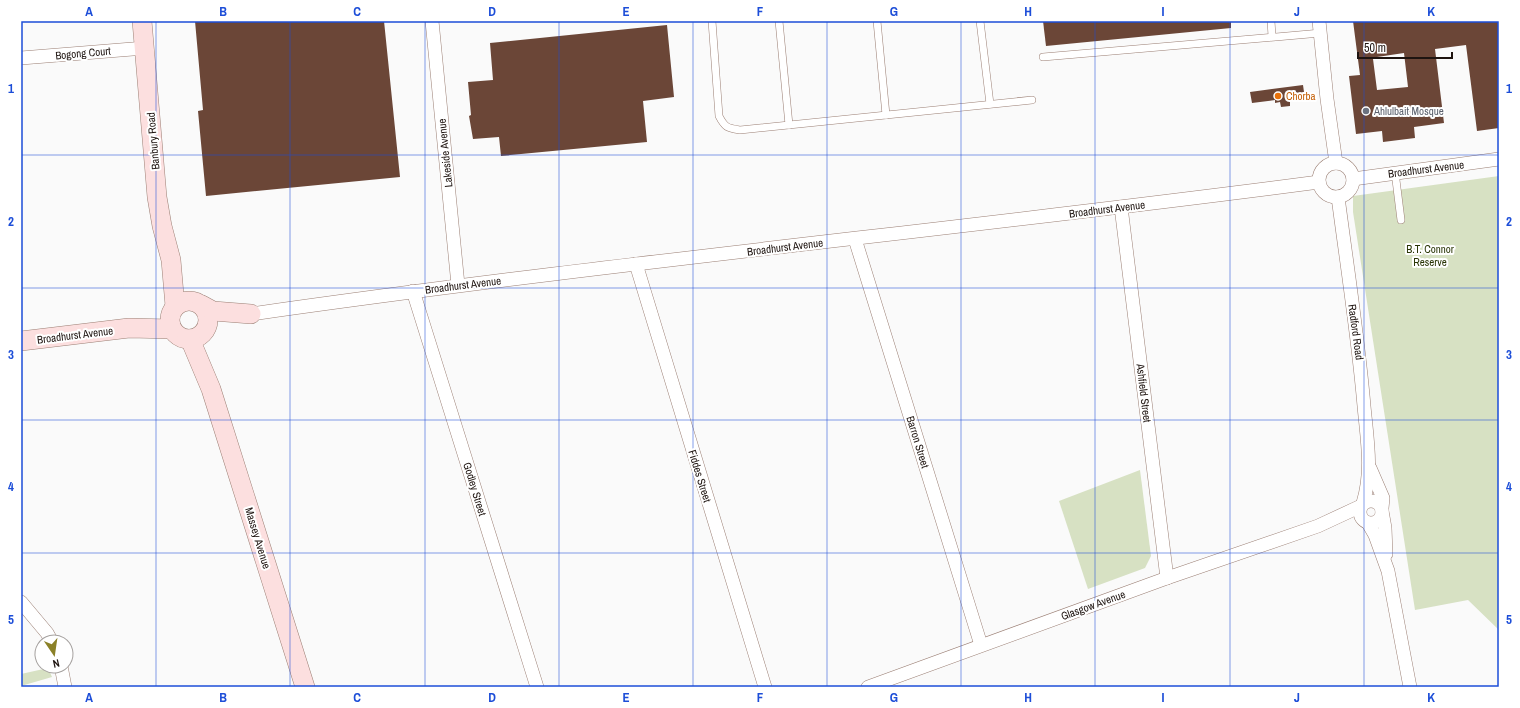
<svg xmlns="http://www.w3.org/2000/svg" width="1520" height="708" viewBox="0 0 1520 708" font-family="'Archivo Narrow',sans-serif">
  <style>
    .green { fill: #d7e1c3 }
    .building { fill: #6b4637; fill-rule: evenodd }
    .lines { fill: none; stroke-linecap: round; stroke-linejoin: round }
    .lane-casing { stroke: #9b7f74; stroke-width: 8 }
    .street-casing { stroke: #9b7f74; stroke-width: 14 }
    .secondary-casing { stroke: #9b7f74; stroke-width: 20 }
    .lane { stroke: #fff; stroke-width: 7 }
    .street { stroke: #fff; stroke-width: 13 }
    .secondary { stroke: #fcdfdf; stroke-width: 19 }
    .grid { fill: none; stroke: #1d4ed8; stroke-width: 1; stroke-opacity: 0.55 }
    .food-dot { fill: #e8710a; stroke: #fff; stroke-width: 1.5 }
    .worship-dot { fill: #6b7280; stroke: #fff; stroke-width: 1.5 }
    .labels { text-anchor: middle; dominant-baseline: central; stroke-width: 4; stroke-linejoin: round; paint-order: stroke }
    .street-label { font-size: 11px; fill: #1e1410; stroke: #fff }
    .food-label { font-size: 11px; fill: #c56008; stroke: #fff; text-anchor: start }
    .worship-label { font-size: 11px; fill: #5b616d; stroke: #fff; text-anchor: start }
    .park-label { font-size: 11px; fill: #293505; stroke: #fff }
    .neatline { fill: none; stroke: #1d4ed8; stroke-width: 1.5 }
    .grid-label { font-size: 13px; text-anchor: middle; font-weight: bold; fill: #1d4ed8 }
  </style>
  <rect width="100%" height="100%" fill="#fafafa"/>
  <g class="green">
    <polygon points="1499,176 1499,630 1468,600 1415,610 1353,212 1353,196"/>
    <polygon points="1140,470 1151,556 1145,568 1088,589 1059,501"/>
    <polygon points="48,668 52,677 21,686 21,674"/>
  </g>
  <g class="building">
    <polygon points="195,21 384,21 400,177 206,196 198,111 203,110"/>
    <polygon points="1043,21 1231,21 1231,28 1046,46"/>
    <path d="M1353,21h146v98h-1l1,9 -22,3 -11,-86 -31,4 9,74 -30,4 1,11 -32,4 -1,-11 -26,3 -7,-58 11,-1zM1404,53l4,34 -31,3 -4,-31h4v-2z"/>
    <polygon points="667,25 674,97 643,101 647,142 501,156 499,137 473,139 469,116 471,115 468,82 493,80 490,43"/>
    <polygon points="1303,85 1305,99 1290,101 1290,106 1281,107 1280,102 1275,103 1275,100 1252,103 1250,92"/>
  </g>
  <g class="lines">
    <g class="lane-casing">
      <g id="lane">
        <path d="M712,21l7,95c6,12 9,12 21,14l292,-30"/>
        <polyline points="779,21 789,125"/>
        <polyline points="877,21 886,115"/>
        <polyline points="980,21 990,104"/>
        <polyline points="1271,21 1272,36"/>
        <polyline points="1043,57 1321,33"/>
        <polyline points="1395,172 1401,220"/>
      </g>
    </g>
    <g class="street-casing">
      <g id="street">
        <polyline points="432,21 458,285"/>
        <polyline points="1319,21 1327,99 1336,163"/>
        <polyline points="21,58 145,48"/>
        <circle cx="1336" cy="180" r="17"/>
        <polyline points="1353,179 1499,159"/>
        <path d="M1338,197c9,69 20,139 26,209 3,33 9,65 -1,97"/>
        <polyline points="1121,207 1167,578"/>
        <polyline points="855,239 981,645"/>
        <polyline points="636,264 765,687"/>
        <polyline points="413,291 537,687"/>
        <path d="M251,314c355,-51 712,-85 1068,-132"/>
        <polyline points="1370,468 1383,498 1382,508"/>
        <circle cx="1371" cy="512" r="11"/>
        <polyline points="1382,511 1385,528 1386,554"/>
        <polyline points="1368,523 1375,535 1388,571 1410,687"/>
        <polyline points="21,602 47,633 52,642"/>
        <polyline points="61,666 65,687"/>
        <polyline points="868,687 1167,578 1318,526 1361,506"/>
      </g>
    </g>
    <g class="secondary-casing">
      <g id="secondary">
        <polyline points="142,21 157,197 162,226 171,260 175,306"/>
        <circle cx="189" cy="320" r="19"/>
        <polyline points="202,305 213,311 251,314"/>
        <polyline points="190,339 211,389 305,687"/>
        <polyline points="21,341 129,328 172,329"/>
      </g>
    </g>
    <use href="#lane" class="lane"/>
    <use href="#street" class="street"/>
    <use href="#secondary" class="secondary"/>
  </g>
  <path class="grid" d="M156,21v666M290,21v666M425,21v666M559,21v666M693,21v666M827,21v666M961,21v666M1095,21v666M1230,21v666M1364,21v666M21,155h1478M21,288h1478M21,420h1478M21,553h1478"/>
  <circle class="food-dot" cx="1278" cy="96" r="4"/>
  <circle class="worship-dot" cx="1366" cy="111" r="4"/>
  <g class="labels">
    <g class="street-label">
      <text transform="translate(83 53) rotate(-5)">Bogong Court</text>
      <text transform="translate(153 141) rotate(-95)">Banbury Road</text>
      <text transform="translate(445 153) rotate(-96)">Lakeside Avenue</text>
      <text transform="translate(1426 169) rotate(-7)">Broadhurst Avenue</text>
      <text transform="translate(1107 209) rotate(-7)">Broadhurst Avenue</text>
      <text transform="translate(785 247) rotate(-7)">Broadhurst Avenue</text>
      <text transform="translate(463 285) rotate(-7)">Broadhurst Avenue</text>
      <text transform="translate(1356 332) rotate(82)">Radford Road</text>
      <text transform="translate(75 335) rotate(-7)">Broadhurst Avenue</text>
      <text transform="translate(1144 393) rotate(83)">Ashfield Street</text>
      <text transform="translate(918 442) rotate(73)">Barron Street</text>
      <text transform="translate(700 476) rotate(73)">Fiddes Street</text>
      <text transform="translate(475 489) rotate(73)">Godley Street</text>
      <text transform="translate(258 538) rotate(73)">Massey Avenue</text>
      <text transform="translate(1093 605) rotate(-20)">Glasgow Avenue</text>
    </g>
    <g class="food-label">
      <text x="1286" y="96">Chorba</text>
    </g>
    <g class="worship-label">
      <text x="1374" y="111">Ahlulbait Mosque</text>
    </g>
    <g class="park-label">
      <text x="1430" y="249">B.T. Connor<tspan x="1430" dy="13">Reserve</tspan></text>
    </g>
  </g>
  <rect width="1520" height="708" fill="none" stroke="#ffffff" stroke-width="44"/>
  <g transform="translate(54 654) rotate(167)"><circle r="19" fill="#ffffff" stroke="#a5a19f"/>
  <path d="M0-3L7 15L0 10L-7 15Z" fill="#8b8128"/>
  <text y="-6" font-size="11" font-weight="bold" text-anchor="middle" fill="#1e1410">N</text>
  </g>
  <path d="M1358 52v6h94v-6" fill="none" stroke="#1e1410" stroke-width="2"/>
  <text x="1364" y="52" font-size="12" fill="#1e1410" stroke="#ffffff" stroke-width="3" paint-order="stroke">50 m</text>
  <rect x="22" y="22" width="1476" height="664" class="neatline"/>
  <g class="grid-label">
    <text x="89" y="16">A</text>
    <text x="223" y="16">B</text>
    <text x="357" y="16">C</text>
    <text x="492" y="16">D</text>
    <text x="626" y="16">E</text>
    <text x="760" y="16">F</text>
    <text x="894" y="16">G</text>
    <text x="1028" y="16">H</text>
    <text x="1163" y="16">I</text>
    <text x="1297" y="16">J</text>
    <text x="1431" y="16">K</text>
    <text x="11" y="93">1</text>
    <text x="1509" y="93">1</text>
    <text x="11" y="226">2</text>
    <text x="1509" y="226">2</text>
    <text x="11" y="359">3</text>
    <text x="1509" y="359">3</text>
    <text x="11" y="491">4</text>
    <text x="1509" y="491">4</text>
    <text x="11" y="624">5</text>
    <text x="1509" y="624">5</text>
    <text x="89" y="702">A</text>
    <text x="223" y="702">B</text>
    <text x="357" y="702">C</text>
    <text x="492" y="702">D</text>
    <text x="626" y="702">E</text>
    <text x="760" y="702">F</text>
    <text x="894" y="702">G</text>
    <text x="1028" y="702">H</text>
    <text x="1163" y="702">I</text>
    <text x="1297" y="702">J</text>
    <text x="1431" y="702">K</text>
  </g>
</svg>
